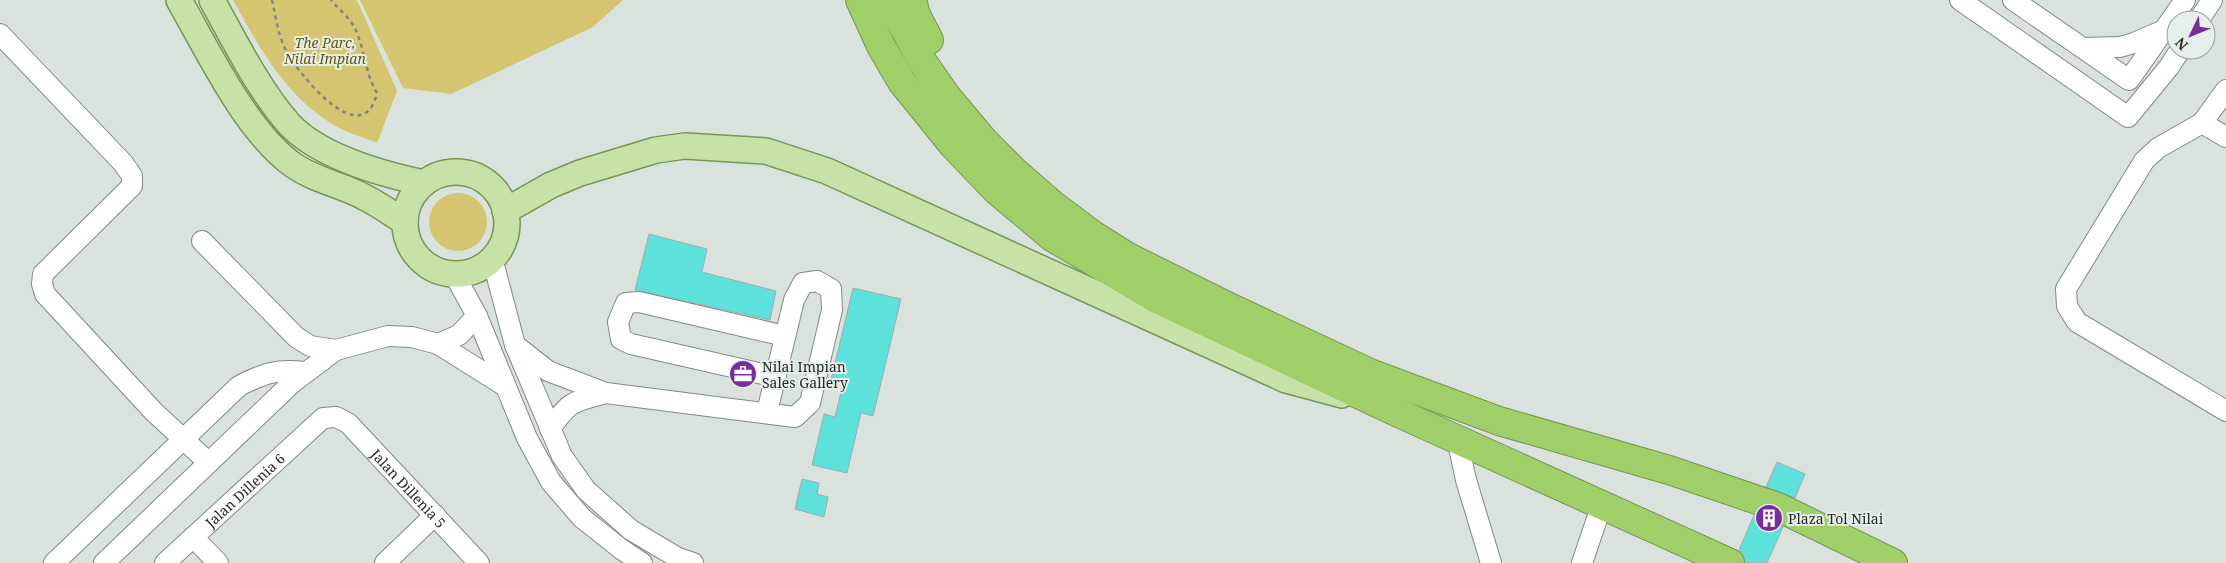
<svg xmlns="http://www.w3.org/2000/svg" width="2226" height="563" viewBox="0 0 2226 563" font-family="'Noto Serif',serif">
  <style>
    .green { fill: #d5c570 }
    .building { fill: #5ce1db; stroke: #a2acab }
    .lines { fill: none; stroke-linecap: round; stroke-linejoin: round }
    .minor-casing { stroke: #818984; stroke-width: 22 }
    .major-casing { stroke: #759553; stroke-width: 28 }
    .highway-casing { stroke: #759553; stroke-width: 30 }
    .path { stroke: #7f8581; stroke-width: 2.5; stroke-dasharray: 4 4; stroke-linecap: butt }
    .minor { stroke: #fff; stroke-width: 20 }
    .major { stroke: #c6e2a6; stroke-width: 25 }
    .highway { stroke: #a0cf6a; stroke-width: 28 }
    .labels { text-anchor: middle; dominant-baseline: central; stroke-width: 4; stroke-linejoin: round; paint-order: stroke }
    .park-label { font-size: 14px; font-style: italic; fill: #63560e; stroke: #e6efea }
    .poi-label { font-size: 14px; fill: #262927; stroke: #e6efea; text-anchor: start }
    .street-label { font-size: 14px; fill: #262927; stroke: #e6efea }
  </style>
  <rect width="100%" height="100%" fill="#d9e2dd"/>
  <g class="green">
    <path d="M233,0h124l40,91 -20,52c-14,-6 -30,-10 -43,-18 -50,-30 -74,-77 -101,-125z"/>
    <polygon points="360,0 623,0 593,27 451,94 403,88"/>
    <circle cx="458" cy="222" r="29"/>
  </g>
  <g class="building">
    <polygon points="649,234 707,249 702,272 776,291 770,320 635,290"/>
    <polygon points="853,288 901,299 873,416 861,413 847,473 812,465 824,414 835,417 843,383 831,380"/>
    <polygon points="1777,462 1805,474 1795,498 1766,487"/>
    <polygon points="802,479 819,483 817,494 828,497 824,517 795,509"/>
    <polygon points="1754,515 1783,527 1767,563 1745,563 1743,554 1739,550"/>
  </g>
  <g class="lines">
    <g class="minor-casing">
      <g id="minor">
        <polyline points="1960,0 2128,117 2169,67 2180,50"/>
        <polyline points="2013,0 2129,80 2185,0"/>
        <polyline points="2199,20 2212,0"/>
        <polyline points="0,34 123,163 132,176 132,186 43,274 42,284 45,294 154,412 208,462"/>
        <polyline points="2083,48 2120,47 2134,43 2164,30"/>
        <polyline points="2226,90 2202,123 2158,148 2144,161 2066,289 2067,306 2077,322 2226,411"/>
        <polyline points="2202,123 2226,137"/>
        <polyline points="202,241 296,337 310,346 336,350"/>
        <polyline points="492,258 515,345 562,456 586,490 631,530 678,558 693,563"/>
        <polyline points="454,274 477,316 527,438 551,482 582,518 621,549 642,563"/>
        <polyline points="438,344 459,335 477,316"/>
        <polyline points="515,345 548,371 606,393 795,417 810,403 832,310 831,289 817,281 803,283 794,300 767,412"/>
        <polyline points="776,377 631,344 621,339 618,322 626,303 639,302 785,336"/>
        <path d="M550,429c20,-29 23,-27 56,-36"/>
        <polyline points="1457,438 1466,480 1491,563"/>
        <polyline points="193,537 218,563"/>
        <path d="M54,563l185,-177c25,-13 38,-17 65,-14"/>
        <polyline points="104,563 292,383 336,350 388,336 412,337 438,344 505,386"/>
        <path id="s1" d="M165,563l158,-145 13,-1 12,6 131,140"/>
        <polyline points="385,563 435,515"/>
        <polyline points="1582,563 1602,504"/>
      </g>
    </g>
    <g class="major-casing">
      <g id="major">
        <path d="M179,0c29,51 67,131 114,165 23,16 50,20 73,33 14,7 26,16 39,24"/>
        <path d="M212,0c22,40 47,90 77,124 31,33 93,50 135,59"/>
        <circle cx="456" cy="223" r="51"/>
        <polyline points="505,211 551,185 580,173 656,150 685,146 766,151 827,171 1286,380 1342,395"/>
      </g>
    </g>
    <g class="highway-casing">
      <g id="highway">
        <polyline points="860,0 881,46 902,82 928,114 953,145 996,190 1052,237 1155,298 1392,410 1730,563"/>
        <polyline points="889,0 922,61 947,97 984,141 1014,171 1053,205 1093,235 1128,257 1229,307 1370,373 1499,421 1669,470 1778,507 1893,563"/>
        <polyline points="912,0 916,15 929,40"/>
      </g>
    </g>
    <path class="path" d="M272,0c4,17 6,37 15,52 13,24 76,101 90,41 -11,-18 -12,-40 -20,-60 -5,-14 -17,-22 -26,-33"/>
    <use href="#minor" class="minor"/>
    <use href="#major" class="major"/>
    <use href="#highway" class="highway"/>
  </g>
  <defs>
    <g id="office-disc" transform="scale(1.4375)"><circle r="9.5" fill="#7b2c9c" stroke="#e6efea"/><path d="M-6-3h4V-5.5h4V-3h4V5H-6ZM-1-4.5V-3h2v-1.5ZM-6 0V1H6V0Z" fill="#fff"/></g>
    <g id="building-disc" transform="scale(1.4375)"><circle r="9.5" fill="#7b2c9c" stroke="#e6efea"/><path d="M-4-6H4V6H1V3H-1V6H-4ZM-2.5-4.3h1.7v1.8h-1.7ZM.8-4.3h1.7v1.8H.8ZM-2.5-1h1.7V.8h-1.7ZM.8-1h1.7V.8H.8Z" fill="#fff"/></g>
  </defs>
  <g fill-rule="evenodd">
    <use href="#office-disc" x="743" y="374"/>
    <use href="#building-disc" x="1769" y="518"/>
  </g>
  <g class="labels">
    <g class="park-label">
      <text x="325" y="42">The Parc,<tspan x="325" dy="16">Nilai Impian</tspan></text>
    </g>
    <g class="poi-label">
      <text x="762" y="366">Nilai Impian<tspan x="762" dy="16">Sales Gallery</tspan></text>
      <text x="1788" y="518">Plaza Tol Nilai</text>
    </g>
    <g class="street-label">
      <text stroke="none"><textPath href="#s1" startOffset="330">Jalan Dillenia 5</textPath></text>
      <text stroke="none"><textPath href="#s1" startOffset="108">Jalan Dillenia 6</textPath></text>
    </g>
  </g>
  <g transform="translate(2191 35) rotate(227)"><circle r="24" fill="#e6efea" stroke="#99a09c"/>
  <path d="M0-4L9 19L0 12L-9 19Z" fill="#7b2c9c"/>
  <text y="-8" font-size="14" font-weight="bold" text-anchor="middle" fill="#262927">N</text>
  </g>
</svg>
